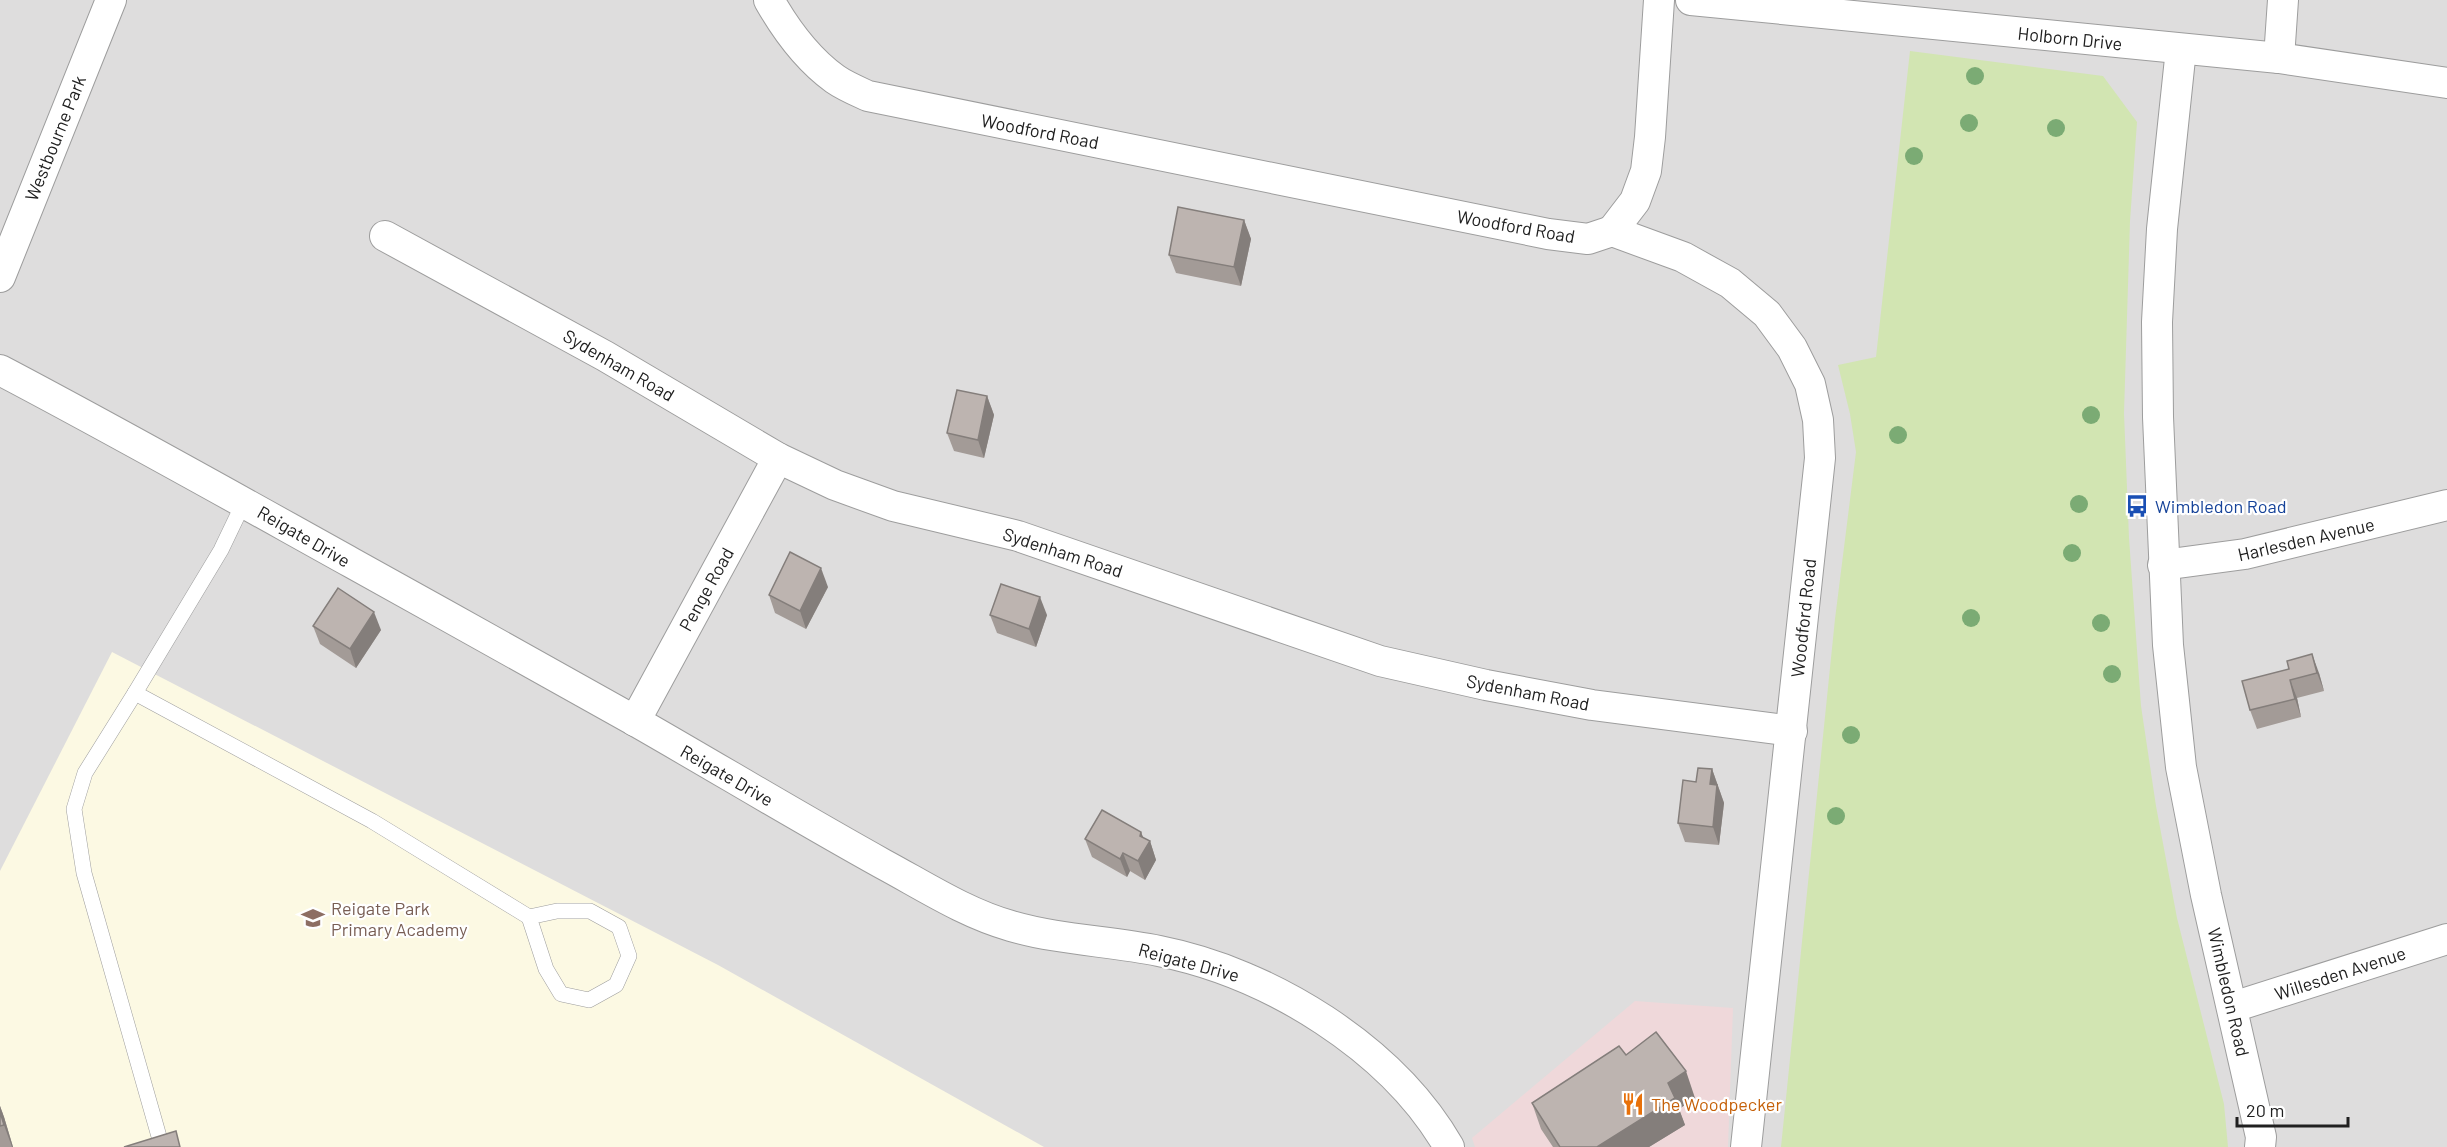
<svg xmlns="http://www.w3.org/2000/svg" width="2447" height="1147" viewBox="0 0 2447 1147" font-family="Barlow,sans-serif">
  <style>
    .residential { fill: #dedddd }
    .commercial { fill: #efd8da }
    .education { fill: #fcf9e3 }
    .grass { fill: #d2e5b2 }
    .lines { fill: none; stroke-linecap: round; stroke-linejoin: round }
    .lane-casing { stroke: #9d9d9d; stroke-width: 16 }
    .street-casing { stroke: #9d9d9d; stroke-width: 32 }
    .lane { stroke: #fff; stroke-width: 15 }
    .street { stroke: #fff; stroke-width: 30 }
    .tree { fill: #7bab74 }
    .wall { fill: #a39b97 }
    .shaded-wall { fill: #847e7b }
    .building { fill: #bdb4b0; stroke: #847e7b; stroke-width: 1.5 }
    .labels { text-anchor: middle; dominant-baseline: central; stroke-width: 4.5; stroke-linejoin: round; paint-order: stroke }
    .street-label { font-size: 18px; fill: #202020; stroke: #fff }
    .transit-label { font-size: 18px; fill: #164399; stroke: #fff; text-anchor: start }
    .education-label { font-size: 18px; fill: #785e54; stroke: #fff; text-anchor: start }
    .food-label { font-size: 18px; fill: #c56008; stroke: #fff; text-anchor: start }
  </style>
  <rect width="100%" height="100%" fill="#f0ece7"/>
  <rect class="residential" x="0" y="0" width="2447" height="1147"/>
  <polygon class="commercial" points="1635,1001 1733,1008 1728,1147 1475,1147 1472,1138"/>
  <polygon class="education" points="112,652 718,965 1044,1147 0,1147 0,871"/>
  <polygon class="grass" points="1910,51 2103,76 2137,122 2130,221 2124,413 2129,538 2141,706 2156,806 2177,918 2224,1104 2228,1147 1781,1147 1835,619 1856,452 1850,414 1838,365 1876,357"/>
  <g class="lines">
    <g class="lane-casing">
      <g id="lane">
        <polyline points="135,693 372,821 529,917 546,969 561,994 589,1000 616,985 629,956 619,927 590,911 557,911 529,917"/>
        <polyline points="162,1147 84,873 74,809 85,773 135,693 221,550 244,502"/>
      </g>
    </g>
    <g class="street-casing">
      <g id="street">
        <path d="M769,0c17,30 37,58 66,79 10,7 22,12 33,17l680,138 40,5 24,-8 71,26 47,26 37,31 25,34 18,36 8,36 2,38 -74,689"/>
        <polyline points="1691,0 2279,58 2447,83"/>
        <polyline points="2181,49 2162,229 2157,322 2158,417 2168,645 2181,767 2206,895 2261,1137 2260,1147"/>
        <polyline points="2279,58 2283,0"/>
        <polyline points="1612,231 1635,201 1646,171 1650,137 1659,0"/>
        <polyline points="385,236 605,356 778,458 835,485 893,506 1018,536 1380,661 1486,685 1592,705 1792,731"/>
        <polyline points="0,277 111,0"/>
        <path d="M0,370c118,62 235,128 352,193 95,53 190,105 285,159 82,47 163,96 246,142 41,22 82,49 128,62 48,14 99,15 148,25 111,22 233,97 290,196"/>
        <polyline points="2163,565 2245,554 2447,505"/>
        <polyline points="635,721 778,458"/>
        <polyline points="2233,1007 2447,939"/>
      </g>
    </g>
    <use href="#lane" class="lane"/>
    <use href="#street" class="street"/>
  </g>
  <g class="tree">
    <circle cx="1975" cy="76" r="9"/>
    <circle cx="1969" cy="123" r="9"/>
    <circle cx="2056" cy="128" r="9"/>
    <circle cx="1914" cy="156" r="9"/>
    <circle cx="2091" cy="415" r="9"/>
    <circle cx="1898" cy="435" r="9"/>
    <circle cx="2079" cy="504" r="9"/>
    <circle cx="2072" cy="553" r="9"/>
    <circle cx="1971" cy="618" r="9"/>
    <circle cx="2101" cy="623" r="9"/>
    <circle cx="2112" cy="674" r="9"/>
    <circle cx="1851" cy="735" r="9"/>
    <circle cx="1836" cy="816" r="9"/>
  </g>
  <g class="wall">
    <polygon points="1244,220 1251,239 1241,286 1176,273 1169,255"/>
    <polygon points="987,396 994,415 984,458 954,451 947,433"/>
    <polygon points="828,587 806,629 775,613 769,595"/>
    <polygon points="990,615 1047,615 1036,647 997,633"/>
    <polygon points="313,626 381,630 356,668 320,644"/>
    <polygon points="2289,669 2319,673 2324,691 2297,698 2301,717 2257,729 2250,710"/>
    <polygon points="1712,769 1724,803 1719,845 1685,842 1678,823 1696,782"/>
    <polygon points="1141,832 1143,838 1150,841 1156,860 1145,880 1130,871 1127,877 1092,857 1085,839"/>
    <polygon points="1626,1055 1695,1098 1679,1109 1685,1125 1649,1147 1553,1147 1541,1129 1532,1103"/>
    <polygon points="0,1106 4,1117 13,1147 0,1147"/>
  </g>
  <g class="shaded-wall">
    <polygon points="1244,220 1251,239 1241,286 1234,267"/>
    <polygon points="987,396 994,415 984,458 978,440"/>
    <polygon points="821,568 828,587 806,629 800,611"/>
    <polygon points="1040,597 1047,615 1036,647 1029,629"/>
    <polygon points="374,612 381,630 356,668 350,649"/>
    <polygon points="2312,654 2319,673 2324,691 2317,673"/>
    <polygon points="2290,680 2297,698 2301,717 2295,699"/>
    <polygon points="1712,769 1724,803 1719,845 1713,827 1710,784"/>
    <polygon points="1141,832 1147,847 1150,841 1156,860 1145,880 1138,861 1140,836"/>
    <polygon points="1123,853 1130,871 1127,877 1120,859"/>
    <polygon points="1686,1071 1695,1098 1679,1109 1685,1125 1649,1147 1597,1147 1668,1083"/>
    <polygon points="0,1106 4,1117 13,1147 12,1147 4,1125 0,1112"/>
  </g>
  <g class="building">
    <polygon points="1178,207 1244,220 1234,267 1169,255"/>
    <polygon points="957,390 987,396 978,440 947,433"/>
    <polygon points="790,552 821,568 800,611 769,595"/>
    <polygon points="1001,584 1040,597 1029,629 990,615"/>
    <polygon points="338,588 374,612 350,649 313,626"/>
    <polygon points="2312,654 2317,673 2290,680 2295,699 2250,710 2242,681 2289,669 2287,661"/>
    <polygon points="1698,768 1712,769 1710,784 1717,785 1713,827 1678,823 1683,780 1696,782"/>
    <polygon points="1102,810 1141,832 1140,836 1150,841 1138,861 1123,853 1120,859 1085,839"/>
    <polygon points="1656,1032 1686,1071 1668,1083 1675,1098 1597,1147 1560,1147 1532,1103 1619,1046 1626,1055"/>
    <polygon points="0,1112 4,1125 0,1126"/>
    <polygon points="176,1131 180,1147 124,1147"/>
  </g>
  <defs>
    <g id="bus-bare" transform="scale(1.8)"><path d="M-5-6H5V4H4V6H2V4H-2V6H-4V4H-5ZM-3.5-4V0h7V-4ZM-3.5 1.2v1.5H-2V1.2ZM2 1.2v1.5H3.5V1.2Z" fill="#1a4fb4" stroke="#fff" stroke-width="2.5" paint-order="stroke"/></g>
    <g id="school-bare" transform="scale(1.8)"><path d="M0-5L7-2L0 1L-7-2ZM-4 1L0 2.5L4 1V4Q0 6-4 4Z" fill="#8d6e63" stroke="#fff" stroke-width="2.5" paint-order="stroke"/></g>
    <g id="restaurant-bare" transform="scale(1.8)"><path d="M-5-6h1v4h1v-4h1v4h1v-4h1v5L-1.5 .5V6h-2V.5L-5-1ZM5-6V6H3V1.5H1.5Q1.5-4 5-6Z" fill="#e8710a" stroke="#fff" stroke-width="2.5" paint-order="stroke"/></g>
  </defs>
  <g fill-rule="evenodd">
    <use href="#bus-bare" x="2137" y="506"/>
    <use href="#school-bare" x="313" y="918"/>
    <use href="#restaurant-bare" x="1633" y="1104"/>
  </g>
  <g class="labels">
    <g class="street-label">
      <text transform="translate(2070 38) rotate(6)">Holborn Drive</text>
      <text transform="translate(1040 131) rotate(11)">Woodford Road</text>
      <text transform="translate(55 138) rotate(-68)">Westbourne Park</text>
      <text transform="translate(1516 226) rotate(10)">Woodford Road</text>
      <text transform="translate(619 365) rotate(30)">Sydenham Road</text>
      <text transform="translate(304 536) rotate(30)">Reigate Drive</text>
      <text transform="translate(2306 539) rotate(-13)">Harlesden Avenue</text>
      <text transform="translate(1063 552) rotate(18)">Sydenham Road</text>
      <text transform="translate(706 589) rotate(-61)">Penge Road</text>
      <text transform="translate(1803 618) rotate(-84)">Woodford Road</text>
      <text transform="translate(1528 692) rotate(11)">Sydenham Road</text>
      <text transform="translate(727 775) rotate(30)">Reigate Drive</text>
      <text transform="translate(1189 962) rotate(15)">Reigate Drive</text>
      <text transform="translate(2340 973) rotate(-18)">Willesden Avenue</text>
      <text transform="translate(2229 992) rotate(77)">Wimbledon Road</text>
    </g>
    <g class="transit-label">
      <text x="2155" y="506">Wimbledon Road</text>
    </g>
    <g class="education-label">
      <text x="331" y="908">Reigate Park<tspan x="331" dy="21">Primary Academy</tspan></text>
    </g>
    <g class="food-label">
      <text x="1651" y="1104">The Woodpecker</text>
    </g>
  </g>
  <path d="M2237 1117v9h111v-9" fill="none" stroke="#202020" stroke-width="3"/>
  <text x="2246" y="1117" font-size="18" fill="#202020" stroke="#ffffff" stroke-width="4.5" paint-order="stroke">20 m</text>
</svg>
